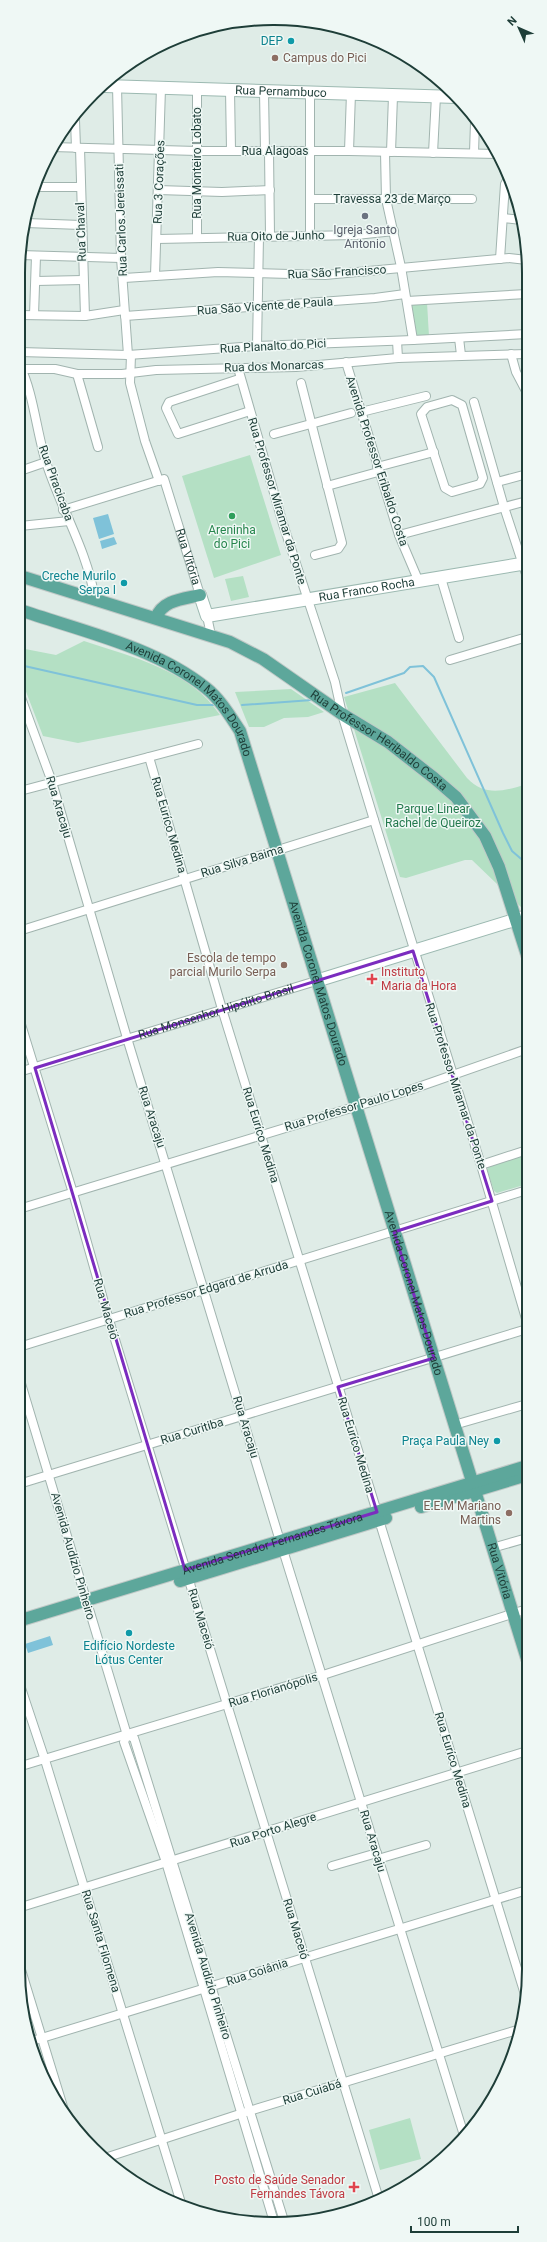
<svg xmlns="http://www.w3.org/2000/svg" width="547" height="2242" viewBox="0 0 547 2242" font-family="Roboto,sans-serif">
  <style>
    .green { fill: #b4e0c4 }
    .water { fill: #7fc2d9 }
    .lines { fill: none; stroke-linecap: round; stroke-linejoin: round }
    .stream { stroke: #7fc2d9; stroke-width: 2 }
    .street-casing { stroke: #a1b4af; stroke-width: 10 }
    .secondary-casing { stroke: #9cb9b1; stroke-width: 14 }
    .primary-casing { stroke: #c0c9c7; stroke-width: 14 }
    .street { stroke: #fff; stroke-width: 8 }
    .secondary { stroke: #fff; stroke-width: 12 }
    .primary { stroke: #5da79b; stroke-width: 12 }
    .marked { fill: none; stroke: #7b2cbf; stroke-width: 3; stroke-linejoin: round }
    .culture-dot { fill: #0f9aa8; stroke: #eff8f5; stroke-width: 1.5 }
    .education-dot { fill: #8d6e63; stroke: #eff8f5; stroke-width: 1.5 }
    .worship-dot { fill: #6b7280; stroke: #eff8f5; stroke-width: 1.5 }
    .leisure-dot { fill: #2e9e5b; stroke: #eff8f5; stroke-width: 1.5 }
    .health-dot { fill: #e0444e; stroke: #eff8f5; stroke-width: 1.5 }
    .labels { text-anchor: middle; dominant-baseline: central; stroke-width: 3; stroke-linejoin: round; paint-order: stroke }
    .culture-label { font-size: 12px; fill: #0d838f; stroke: #eff8f5; text-anchor: end }
    .education-label { font-size: 12px; fill: #785e54; stroke: #eff8f5; text-anchor: end }
    .street-label { font-size: 12px; fill: #1e3e38; stroke: #eff8f5 }
    .worship-label { font-size: 12px; fill: #5b616d; stroke: #eff8f5 }
    .leisure-label { font-size: 12px; fill: #27864d; stroke: #eff8f5 }
    .park-label { font-size: 12px; fill: #23794d; stroke: #eff8f5 }
    .health-label { font-size: 12px; fill: #be3a42; stroke: #eff8f5; text-anchor: start }
    .rim { fill: none; stroke: #1e3e38; stroke-width: 2 }
  </style>
  <rect width="100%" height="100%" fill="#dfece7"/>
  <g class="green">
    <polygon points="427,303 429,336 415,335 411,305"/>
    <polygon points="250,455 281,555 214,578 182,476"/>
    <polygon points="243,576 249,597 231,601 225,579"/>
    <path d="M84,641c48,16 106,29 136,74l-142,28 -35,-7 -18,-47 -5,-3v-38l36,7z"/>
    <path d="M395,683l72,95c18,19 37,13 60,6v124l-4,1 -51,-49h-7l-59,18 -6,-1 -56,-180z"/>
    <polygon points="291,689 324,712 308,717 284,718 264,727 249,727 235,692"/>
    <polygon points="527,1153 527,1184 497,1193 494,1191 487,1169 490,1165"/>
    <polygon points="410,2118 421,2159 380,2170 369,2130"/>
  </g>
  <g class="water">
    <polygon points="108,514 114,534 99,539 93,518"/>
    <polygon points="114,537 117,544 102,549 100,541"/>
    <polygon points="50,1636 53,1645 28,1653 25,1644"/>
  </g>
  <g class="lines">
    <g class="stream">
      <polyline points="20,665 197,705 217,705"/>
      <polyline points="346,693 404,673 410,667 423,666 434,677 503,833 512,851 527,864"/>
      <polyline points="242,705 312,700"/>
    </g>
    <g class="street-casing">
      <g id="street">
        <polyline points="117,86 121,258 128,355"/>
        <polyline points="197,90 197,237"/>
        <polyline points="230,90 231,150"/>
        <polyline points="264,91 265,151"/>
        <polyline points="310,91 310,235"/>
        <polyline points="75,120 76,148"/>
        <polyline points="52,147 197,151 349,151 498,154"/>
        <polyline points="80,148 85,316"/>
        <polyline points="269,151 270,236"/>
        <polyline points="349,151 351,93"/>
        <polyline points="385,152 386,199 401,267 413,340"/>
        <polyline points="391,152 393,96"/>
        <polyline points="433,153 436,96"/>
        <polyline points="474,153 475,122"/>
        <polyline points="38,187 80,187"/>
        <polyline points="158,190 222,192 270,190"/>
        <polyline points="311,199 472,199"/>
        <polyline points="503,218 521,220"/>
        <polyline points="26,223 81,225"/>
        <polyline points="157,239 356,235 394,231"/>
        <polyline points="20,255 121,258"/>
        <polyline points="500,259 505,184 508,179"/>
        <polyline points="155,276 161,88"/>
        <polyline points="124,278 218,272 325,275 509,258 527,260"/>
        <polyline points="36,281 83,280"/>
        <polyline points="407,301 527,294"/>
        <polyline points="20,315 85,316 124,310"/>
        <polyline points="34,315 36,256"/>
        <polyline points="125,316 375,298 405,294"/>
        <polyline points="459,338 461,355"/>
        <polyline points="397,341 398,358"/>
        <polyline points="257,346 259,237"/>
        <polyline points="20,352 128,355 257,346 413,340 527,334"/>
        <polyline points="511,354 516,372 527,393"/>
        <polyline points="131,355 130,383 145,441 159,481"/>
        <polyline points="346,362 399,535 419,582"/>
        <path d="M20,366c13,25 17,68 26,96 15,47 41,88 49,137"/>
        <polyline points="238,368 283,524 335,682 342,714 374,820 481,1165 527,1322"/>
        <polyline points="22,369 55,369 77,374 122,374 156,370 296,367 398,358 527,354"/>
        <polyline points="77,374 98,447"/>
        <polyline points="239,379 169,402 166,408 178,434 250,411"/>
        <polyline points="301,383 342,543 338,549 315,555"/>
        <polygon points="452,400 462,405 483,478 480,484 452,492 445,488 421,414 427,407"/>
        <polyline points="474,402 504,507 527,577"/>
        <polyline points="361,412 426,396"/>
        <polyline points="274,434 351,413"/>
        <polyline points="377,467 434,452"/>
        <polyline points="20,471 46,462"/>
        <polyline points="497,482 527,474"/>
        <polyline points="327,486 378,472"/>
        <path id="s1" d="M63,510l101,-31 36,116"/>
        <polyline points="20,526 69,521"/>
        <polyline points="399,535 527,501"/>
        <polyline points="441,578 459,638"/>
        <polyline points="207,616 211,635"/>
        <polyline points="450,660 527,637"/>
        <polyline points="20,695 52,782 127,1038 280,1541"/>
        <polyline points="149,757 222,1009 377,1512"/>
        <polyline points="20,791 198,744"/>
        <polyline points="19,931 374,820"/>
        <polyline points="19,1018 73,1193 109,1320 378,2196"/>
        <path id="s2" d="M19,1072l297,-91"/>
        <polyline points="481,1165 527,1150"/>
        <polyline points="19,1209 407,1091 527,1049"/>
        <polyline points="19,1347 527,1190"/>
        <polyline points="19,1377 127,1735 134,1738 284,2221"/>
        <polyline points="454,1425 527,1404"/>
        <polyline points="19,1484 527,1329"/>
        <polyline points="379,1520 527,2001"/>
        <polyline points="492,1548 527,1538"/>
        <polyline points="283,1550 463,2132"/>
        <polyline points="18,1679 45,1760 181,2203"/>
        <polyline points="127,1735 124,1742 166,1862 274,2222"/>
        <polyline points="18,1767 323,1675 527,1609"/>
        <polyline points="378,1859 426,1845"/>
        <polyline points="332,1866 377,1853"/>
        <polyline points="18,1908 527,1751"/>
        <polyline points="18,1960 64,2110"/>
        <polyline points="32,2041 527,1890"/>
        <polyline points="108,2157 249,2111 517,2030"/>
      </g>
    </g>
    <g class="secondary-casing">
      <g id="secondary">
        <path id="s3" d="M105,86l352,11"/>
        <path id="s4" d="M200,595l7,21 320,-53"/>
        <polyline points="316,981 527,916"/>
      </g>
    </g>
    <g class="primary-casing">
      <g id="primary">
        <path id="s5" d="M20,576l210,66 33,17 79,55 46,28 46,36 22,19 29,39 14,31 28,88"/>
        <path id="s6" d="M20,610c61,21 135,37 186,78 14,11 24,28 34,43l287,928"/>
        <path d="M156,618c6,-18 27,-19 44,-23"/>
        <polyline points="421,1507 527,1475"/>
        <polyline points="180,1581 386,1518"/>
        <path id="s7" d="M18,1621l509,-155"/>
      </g>
    </g>
    <use href="#street" class="street"/>
    <use href="#secondary" class="secondary"/>
    <use href="#primary" class="primary"/>
  </g>
  <path class="marked" d="M413,951l79,250 -98,31 40,126 -96,29 39,125 -192,58 -150,-502z"/>
  <g class="culture-dot">
    <circle cx="291" cy="41" r="4"/>
    <circle cx="124" cy="583" r="4"/>
    <circle cx="497" cy="1441" r="4"/>
    <circle cx="129" cy="1633" r="4"/>
  </g>
  <g class="education-dot">
    <circle cx="275" cy="58" r="4"/>
    <circle cx="284" cy="965" r="4"/>
    <circle cx="509" cy="1513" r="4"/>
  </g>
  <circle class="worship-dot" cx="365" cy="216" r="4"/>
  <circle class="leisure-dot" cx="232" cy="516" r="4"/>
  <g class="health-dot">
    <path d="M370 973h4v4h4v4h-4v4h-4v-4h-4v-4h4z"/>
    <path d="M352 2181h4v4h4v4h-4v4h-4v-4h-4v-4h4z"/>
  </g>
  <g class="labels">
    <g class="culture-label">
      <text x="283" y="41">DEP</text>
      <text x="116" y="576">Creche Murilo<tspan x="116" dy="14">Serpa I</tspan></text>
      <text x="489" y="1441">Praça Paula Ney</text>
      <text x="129" y="1646" text-anchor="middle">Edifício Nordeste<tspan x="129" dy="14">Lótus Center</tspan></text>
    </g>
    <g class="education-label">
      <text x="283" y="58" text-anchor="start">Campus do Pici</text>
      <text x="276" y="958">Escola de tempo<tspan x="276" dy="14">parcial Murilo Serpa</tspan></text>
      <text x="501" y="1506">E.E.M Mariano<tspan x="501" dy="14">Martins</tspan></text>
    </g>
    <g class="street-label">
      <text stroke="none"><textPath href="#s3" startOffset="176">Rua Pernambuco</textPath></text>
      <text x="275" y="151">Rua Alagoas</text>
      <text transform="translate(197 163) rotate(-90)">Rua Monteiro Lobato</text>
      <text transform="translate(159 182) rotate(-88)">Rua 3 Corações</text>
      <text x="392" y="199">Travessa 23 de Março</text>
      <text transform="translate(121 220) rotate(-92)">Rua Carlos Jereissati</text>
      <text transform="translate(81 232) rotate(-92)">Rua Chaval</text>
      <text transform="translate(276 236) rotate(-1)">Rua Oito de Junho</text>
      <text transform="translate(337 272) rotate(-3)">Rua São Francisco</text>
      <text transform="translate(265 306) rotate(-4)">Rua São Vicente de Paula</text>
      <text transform="translate(273 346) rotate(-3)">Rua Planalto do Pici</text>
      <text transform="translate(274 366) rotate(-2)">Rua dos Monarcas</text>
      <text transform="translate(377 461) rotate(72)">Avenida Professor Eribaldo Costa</text>
      <text transform="translate(56 483) rotate(70)">Rua Piracicaba</text>
      <text transform="translate(277 501) rotate(73)">Rua Professor Miramar da Ponte</text>
      <text stroke="none"><textPath href="#s1" startOffset="187">Rua Vitória</textPath></text>
      <text stroke="none"><textPath href="#s4" startOffset="184">Rua Franco Rocha</textPath></text>
      <text stroke="none"><textPath href="#s6" startOffset="198">Avenida Coronel Matos Dourado</textPath></text>
      <text stroke="none"><textPath href="#s5" startOffset="399">Rua Professor Heribaldo Costa</textPath></text>
      <text transform="translate(59 807) rotate(73)">Rua Aracaju</text>
      <text transform="translate(169 825) rotate(74)">Rua Euríco Medina</text>
      <text transform="translate(242 861) rotate(-17)">Rua Silva Baima</text>
      <text stroke="none"><textPath href="#s6" startOffset="522">Avenida Coronel Matos Dourado</textPath></text>
      <text stroke="none"><textPath href="#s2" startOffset="206">Rua Monsenhor Hipólito Brasil</textPath></text>
      <text transform="translate(456 1086) rotate(72)">Rua Professor Miramar da Ponte</text>
      <text transform="translate(354 1106) rotate(-17)">Rua Professor Paulo Lopes</text>
      <text transform="translate(152 1117) rotate(72)">Rua Aracaju</text>
      <text transform="translate(261 1135) rotate(73)">Rua Euríco Medina</text>
      <text transform="translate(206 1289) rotate(-17)">Rua Professor Edgard de Arruda</text>
      <text stroke="none"><textPath href="#s6" startOffset="846">Avenida Coronel Matos Dourado</textPath></text>
      <text transform="translate(106 1309) rotate(74)">Rua Maceió</text>
      <text transform="translate(246 1427) rotate(73)">Rua Aracaju</text>
      <text transform="translate(192 1431) rotate(-17)">Rua Curitiba</text>
      <text transform="translate(356 1445) rotate(73)">Rua Euríco Medina</text>
      <text stroke="none"><textPath href="#s7" startOffset="266">Avenida Senador Fernandes Távora</textPath></text>
      <text transform="translate(73 1556) rotate(74)">Avenida Audízio Pinheiro</text>
      <text stroke="none"><textPath href="#s6" startOffset="1137">Rua Vitória</textPath></text>
      <text transform="translate(201 1619) rotate(73)">Rua Maceió</text>
      <text transform="translate(273 1690) rotate(-17)">Rua Florianópolis</text>
      <text transform="translate(453 1760) rotate(73)">Rua Euríco Medina</text>
      <text transform="translate(273 1830) rotate(-18)">Rua Porto Alegre</text>
      <text transform="translate(373 1841) rotate(73)">Rua Aracaju</text>
      <text transform="translate(296 1929) rotate(73)">Rua Maceió</text>
      <text transform="translate(101 1941) rotate(73)">Rua Santa Filomena</text>
      <text transform="translate(257 1972) rotate(-18)">Rua Goiânia</text>
      <text transform="translate(208 1976) rotate(73)">Avenida Audízio Pinheiro</text>
      <text transform="translate(312 2092) rotate(-17)">Rua Cuiabá</text>
    </g>
    <g class="worship-label">
      <text x="365" y="230">Igreja Santo<tspan x="365" dy="14">Antonio</tspan></text>
    </g>
    <g class="leisure-label">
      <text x="232" y="530">Areninha<tspan x="232" dy="14">do Pici</tspan></text>
    </g>
    <g class="park-label">
      <text x="433" y="809">Parque Linear<tspan x="433" dy="14">Rachel de Queiroz</tspan></text>
    </g>
    <g class="health-label">
      <text x="381" y="972">Instituto<tspan x="381" dy="14">Maria da Hora</tspan></text>
      <text x="345" y="2180" text-anchor="end">Posto de Saúde Senador<tspan x="345" dy="14">Fernandes Távora</tspan></text>
    </g>
  </g>
  <path d="M0 0H547V2242H0ZM273 25H274A248 248 0 0 1 522 273V1969A248 248 0 0 1 274 2217H273A248 248 0 0 1 25 1969V273A248 248 0 0 1 273 25Z" fill="#eff8f5" fill-rule="evenodd"/>
  <path class="rim" d="M273 25H274A248 248 0 0 1 522 273V1969A248 248 0 0 1 274 2217H273A248 248 0 0 1 25 1969V273A248 248 0 0 1 273 25Z"/>
  <g transform="translate(519 28) rotate(315)" stroke="#eff8f5" stroke-width="3" paint-order="stroke">
  <path d="M0-3L7 15L0 10L-7 15Z" fill="#1e3e38"/>
  <text y="-6" font-size="11" font-weight="bold" text-anchor="middle" fill="#1e3e38">N</text>
  </g>
  <path d="M411 2226v6h107v-6" fill="none" stroke="#1e3e38" stroke-width="2"/>
  <text x="417" y="2226" font-size="12" fill="#1e3e38" stroke="#eff8f5" stroke-width="3" paint-order="stroke">100 m</text>
</svg>
